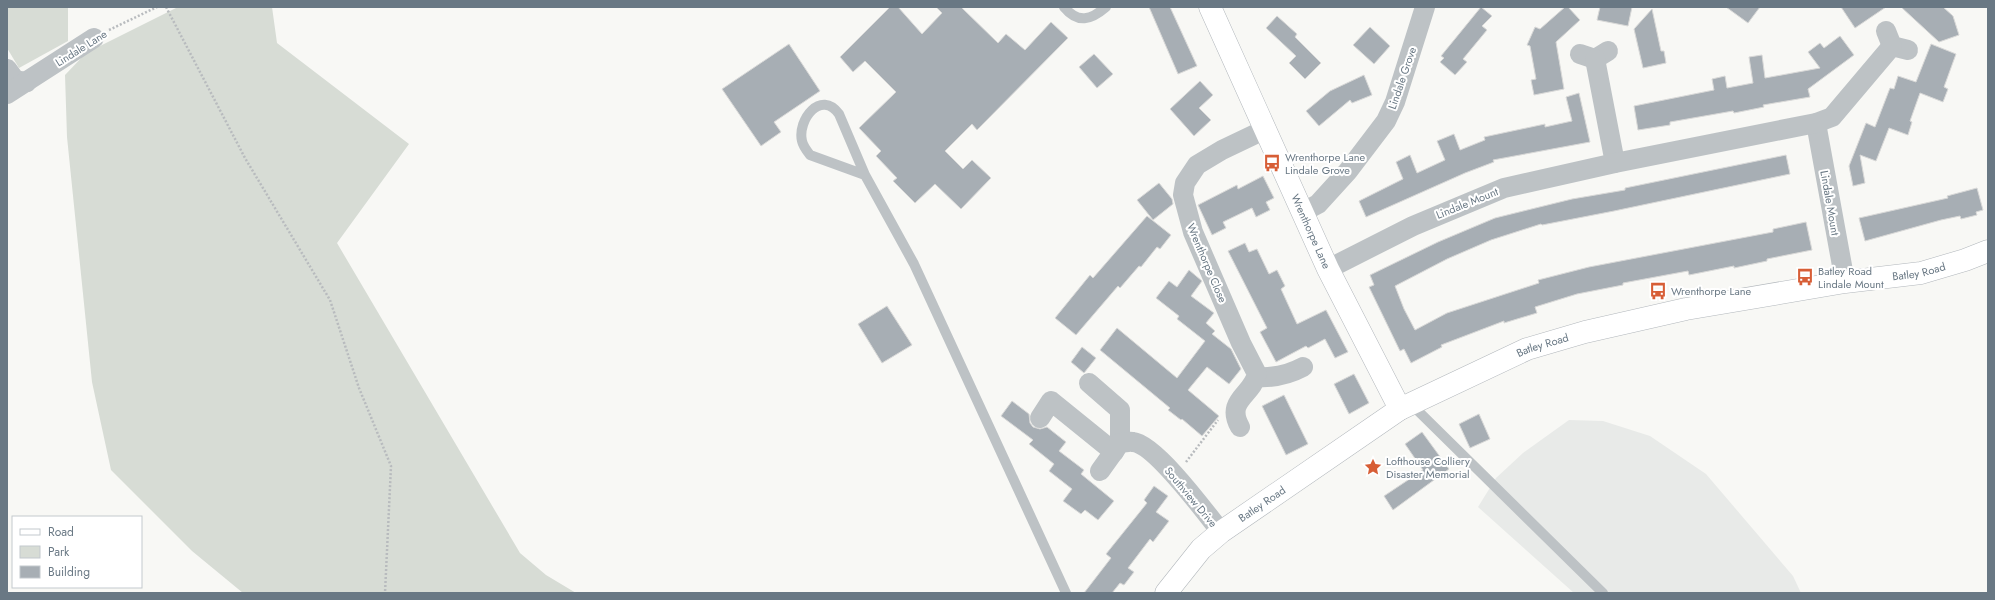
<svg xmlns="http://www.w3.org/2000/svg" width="1995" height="600" viewBox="0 0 1995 600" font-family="Jost,sans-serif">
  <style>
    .built { fill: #e8eae8 }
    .green { fill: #d7dcd5 }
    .building { fill: #a7aeb4; stroke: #d9d9d8 }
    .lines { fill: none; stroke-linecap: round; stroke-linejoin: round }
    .secondary-casing { stroke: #b2b7bc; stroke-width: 23 }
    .path { stroke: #b8bbbe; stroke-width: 2.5; stroke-dasharray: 2 2; stroke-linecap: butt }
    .lane { stroke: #bdc2c5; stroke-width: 10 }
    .street { stroke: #bdc2c5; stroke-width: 20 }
    .secondary { stroke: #fff; stroke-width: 22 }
    .labels { text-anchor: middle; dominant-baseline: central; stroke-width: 4; stroke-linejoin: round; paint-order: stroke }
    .street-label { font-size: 11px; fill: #697884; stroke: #fff }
    .poi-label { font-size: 11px; fill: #697884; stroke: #fff; text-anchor: start }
  </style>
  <rect width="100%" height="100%" fill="#f8f8f5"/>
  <polygon class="built" points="1569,420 1603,421 1650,436 1706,474 1793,576 1801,593 1574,593 1478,507 1496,478 1523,453"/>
  <g class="green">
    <polygon points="7,7 68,7 68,41 19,68 7,48"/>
    <polygon points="178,7 272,7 277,43 409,144 337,243 520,553 546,575 576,593 243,593 192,551 111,470 92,382 67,137 65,75 86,53"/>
  </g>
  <g class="building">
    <polygon points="890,7 898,7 922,34 942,13 936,7 961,7 998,43 1006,34 1025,50 1051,22 1068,38 977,130 972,124 945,151 963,169 972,160 991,178 961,209 935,184 915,203 893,181 897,178 876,156 881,151 859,128 896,92 865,61 853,72 840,57"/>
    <polygon points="1149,7 1170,7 1197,66 1178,74"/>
    <polygon points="1481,7 1492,16 1482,26 1487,30 1463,59 1467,62 1455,75 1440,62 1444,58 1441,56"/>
    <polygon points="1565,7 1568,7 1580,20 1556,42 1564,89 1534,95 1531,80 1536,79 1530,46 1527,45 1535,27 1540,29"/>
    <polygon points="1600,7 1632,7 1628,26 1597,20"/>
    <polygon points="1726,7 1760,7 1748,23"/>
    <polygon points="1841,7 1886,7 1855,28"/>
    <polygon points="1901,7 1943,7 1953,16 1959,35 1939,42"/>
    <polygon points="1652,9 1661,51 1664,51 1666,63 1643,68 1634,29"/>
    <polygon points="1277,16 1297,34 1295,37 1321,63 1305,79 1289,63 1296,56 1266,28"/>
    <polygon points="1370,27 1390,46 1374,64 1353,45"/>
    <polygon points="1840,36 1854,55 1808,89 1810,97 1763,105 1764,107 1734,113 1733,111 1670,122 1670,125 1638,130 1634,106 1714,90 1712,79 1725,76 1727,88 1753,83 1749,57 1762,55 1765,78 1820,68 1808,52 1820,43 1824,48"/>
    <polygon points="789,44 820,91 774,122 781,132 761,146 722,89"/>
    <polygon points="1931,44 1956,54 1944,87 1948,89 1943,102 1920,93 1910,121 1912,122 1908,135 1889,128 1876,161 1860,155 1865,183 1853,186 1849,166 1866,123 1875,127 1890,88 1894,89 1898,76 1916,82"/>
    <polygon points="1094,54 1113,74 1097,88 1079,67"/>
    <polygon points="1364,75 1372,95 1352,103 1350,100 1319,126 1306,111 1330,91"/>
    <polygon points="1200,81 1213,95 1199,108 1211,120 1194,136 1170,109"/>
    <polygon points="1579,93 1590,142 1493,160 1494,162 1465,173 1366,217 1359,201 1403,179 1396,162 1410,155 1417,173 1445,160 1437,141 1454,134 1460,150 1485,140 1484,137 1545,124 1545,127 1572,121 1566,97"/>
    <polygon points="1786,155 1790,174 1614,211 1542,225 1541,224 1491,240 1447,259 1395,286 1404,309 1415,330 1447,313 1539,283 1538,280 1589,267 1773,232 1773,229 1806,222 1812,250 1767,259 1767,261 1734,268 1734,266 1689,275 1688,271 1623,283 1623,285 1577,294 1535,307 1537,313 1504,323 1504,321 1441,345 1442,347 1411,363 1404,349 1400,351 1369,287 1374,285 1370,275 1438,242 1495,218 1572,199 1625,190 1625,188"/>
    <polygon points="1263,176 1274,198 1266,202 1270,210 1256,217 1252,208 1223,222 1226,228 1212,235 1198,205 1237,185 1238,189"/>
    <polygon points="1159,183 1172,199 1173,204 1153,220 1137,200"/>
    <polygon points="1977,188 1983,210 1976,212 1977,215 1961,219 1960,216 1941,220 1865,241 1859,218 1948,198 1947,196"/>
    <polygon points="1147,216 1171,235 1160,249 1157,247 1141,267 1139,266 1120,288 1118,286 1076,335 1055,318 1090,275 1093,278"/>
    <polygon points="1245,243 1249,252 1257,249 1269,274 1277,270 1285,286 1281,289 1297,324 1326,310 1348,352 1335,358 1325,339 1308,348 1306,346 1276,362 1260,332 1267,328 1228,251"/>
    <polygon points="1189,270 1202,281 1191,296 1214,313 1206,323 1215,331 1212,334 1231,349 1241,369 1229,384 1207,367 1188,390 1219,416 1202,436 1182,419 1181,420 1168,410 1170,408 1100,350 1117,328 1177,378 1205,341 1177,319 1179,316 1156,298 1169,281 1177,287"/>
    <polygon points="887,306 912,345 882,363 858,324"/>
    <polygon points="1082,347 1096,358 1084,373 1071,362"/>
    <polygon points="1354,374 1369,403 1349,414 1334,384"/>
    <polygon points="1284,395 1308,444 1286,455 1262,406"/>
    <polygon points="1012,401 1029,414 1030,423 1033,427 1040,429 1047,427 1066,442 1059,451 1084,470 1081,474 1114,501 1098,520 1085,510 1081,514 1063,501 1072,489 1049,471 1054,464 1029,444 1033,440 1001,416"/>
    <polygon points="1479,414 1490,439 1470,448 1459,424"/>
    <polygon points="1422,432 1449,469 1393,510 1384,496 1423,470 1405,444"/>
    <polygon points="1154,486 1168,496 1156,512 1169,521 1153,542 1150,539 1128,568 1134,572 1124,585 1120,583 1112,593 1084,593 1111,558 1106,554 1147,503 1144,500"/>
  </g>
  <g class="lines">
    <g class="secondary-casing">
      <g id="secondary">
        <path id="s1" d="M1210,7l118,262 72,140"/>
        <path id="s2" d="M1166,593l35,-44 20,-17 179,-123 127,-60 58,-17 101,-23 159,-27 76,-9 44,-13 23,-9"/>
      </g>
    </g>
    <g class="path">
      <polyline points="166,7 245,158 330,300 359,388 391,466 385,593"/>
      <polyline points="109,30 157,7"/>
      <polyline points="1186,462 1218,420"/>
    </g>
    <g class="lane">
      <path d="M1064,7c14,17 27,13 42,0"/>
      <path d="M865,175l-55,-20c-3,-4 -7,-9 -8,-14 -5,-21 19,-52 37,-27l26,61 49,89 152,329"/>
      <polyline points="1410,403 1603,593"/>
    </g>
    <g class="street">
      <polyline points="1886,31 1892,46 1908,50"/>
      <polyline points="1580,54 1595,59 1608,51"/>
      <polyline points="1595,59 1615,163"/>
      <polyline points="7,69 15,80 27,82"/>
      <polyline points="7,94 94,38"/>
      <polyline points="1816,123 1845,282"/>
      <polyline points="1303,212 1318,204 1348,171 1386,121 1395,102 1425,7"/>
      <polyline points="1328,269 1413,226 1504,188 1615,163 1816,123 1832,117 1892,46"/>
      <path d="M1257,377c16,1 31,-2 46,-10"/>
      <polyline points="1089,383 1120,410 1120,443"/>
      <polyline points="1040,418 1051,401 1114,452"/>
      <path d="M1240,427c-15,-27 12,-31 17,-53l-16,-31 -48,-111 -10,-37 2,-12 12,-18 25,-15 44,-21"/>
      <path d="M1100,471l20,-28c4,0 9,-2 13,-1 22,2 73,71 88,90"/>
    </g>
    <use href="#secondary" class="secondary"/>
  </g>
  <defs>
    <g id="bus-bare" transform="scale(1.38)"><path d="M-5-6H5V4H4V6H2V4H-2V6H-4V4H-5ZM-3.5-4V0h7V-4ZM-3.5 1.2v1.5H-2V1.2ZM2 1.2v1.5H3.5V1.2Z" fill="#d75e36" stroke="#fff" stroke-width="2.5" paint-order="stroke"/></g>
    <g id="sight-bare" transform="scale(1.38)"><path d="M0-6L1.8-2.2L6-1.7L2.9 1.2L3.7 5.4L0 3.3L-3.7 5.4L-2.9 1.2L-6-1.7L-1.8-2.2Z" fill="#d75e36" stroke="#fff" stroke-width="2.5" paint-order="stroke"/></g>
  </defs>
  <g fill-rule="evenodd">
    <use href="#bus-bare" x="1272" y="163"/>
    <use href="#bus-bare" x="1805" y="277"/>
    <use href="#bus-bare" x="1658" y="291"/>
    <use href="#sight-bare" x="1373" y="467"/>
  </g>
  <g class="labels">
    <g class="street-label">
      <text transform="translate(81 48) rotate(-32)">Lindale Lane</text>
      <text transform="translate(1402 78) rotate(-71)">Lindale Grove</text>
      <text transform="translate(1467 203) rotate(-22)">Lindale Mount</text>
      <text transform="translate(1830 203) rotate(80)">Lindale Mount</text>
      <text stroke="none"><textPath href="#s1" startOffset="246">Wrenthorpe Lane</textPath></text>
      <text transform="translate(1207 263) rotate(67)">Wrenthorpe Close</text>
      <text stroke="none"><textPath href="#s2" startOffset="840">Batley Road</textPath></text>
      <text stroke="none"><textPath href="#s2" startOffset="456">Batley Road</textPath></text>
      <text transform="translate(1191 497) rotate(50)">Southview Drive</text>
      <text stroke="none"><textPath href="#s2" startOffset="132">Batley Road</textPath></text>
    </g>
    <g class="poi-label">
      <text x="1285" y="157">Wrenthorpe Lane<tspan x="1285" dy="13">Lindale Grove</tspan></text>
      <text x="1818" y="271">Batley Road<tspan x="1818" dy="13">Lindale Mount</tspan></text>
      <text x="1671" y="291">Wrenthorpe Lane</text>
      <text x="1386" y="461">Lofthouse Colliery<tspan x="1386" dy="13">Disaster Memorial</tspan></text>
    </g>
  </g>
  <rect width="1995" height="600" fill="none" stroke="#697884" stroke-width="16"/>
  <rect x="12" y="516" width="130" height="72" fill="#ffffff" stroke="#c3c9ce"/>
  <rect x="20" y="529" width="20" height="6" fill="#ffffff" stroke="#c3c9ce"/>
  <text x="48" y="536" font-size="12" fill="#697884">Road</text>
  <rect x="20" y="546" width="20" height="12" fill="#d7dcd5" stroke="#c3c9ce"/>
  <text x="48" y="556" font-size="12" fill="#697884">Park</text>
  <rect x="20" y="566" width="20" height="12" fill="#a7aeb4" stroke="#c3c9ce"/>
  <text x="48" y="576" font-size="12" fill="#697884">Building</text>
</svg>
